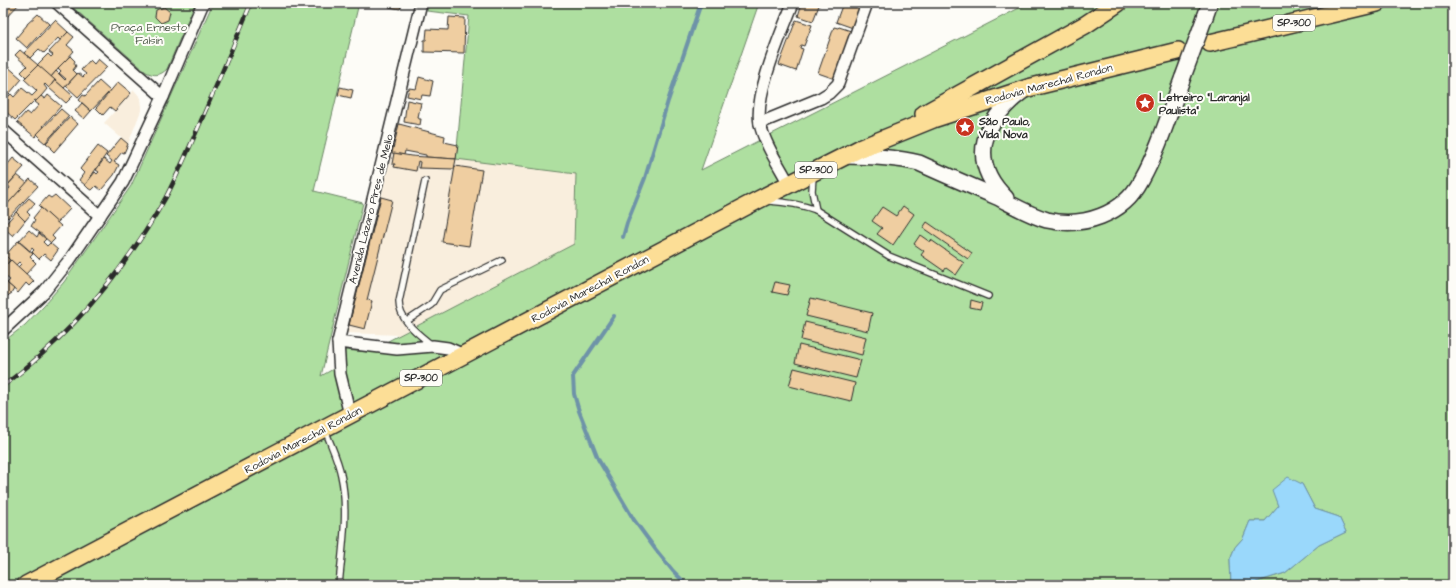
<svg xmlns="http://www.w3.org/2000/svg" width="1456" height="588" viewBox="0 0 1456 588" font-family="'Architects Daughter',sans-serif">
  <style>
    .built { fill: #f9eedd }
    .green { fill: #aedfa0; stroke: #6c8566 }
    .water { fill: #9ad8fb; stroke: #6e93a8 }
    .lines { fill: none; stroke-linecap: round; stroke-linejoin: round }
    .stream { stroke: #6e93a8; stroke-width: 4 }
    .building { fill: #efcea1; stroke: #2b2b2b }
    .service-casing { stroke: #2b2b2b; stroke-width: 8 }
    .minor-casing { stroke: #2b2b2b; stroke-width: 14 }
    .secondary-casing { stroke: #2b2b2b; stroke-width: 18 }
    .primary-casing { stroke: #2b2b2b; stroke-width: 20 }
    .service { stroke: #fdfcf7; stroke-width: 5.5 }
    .minor { stroke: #fdfcf7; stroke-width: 11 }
    .secondary { stroke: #fdfcf7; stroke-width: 15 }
    .primary { stroke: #fcde96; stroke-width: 17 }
    .rail-casing { stroke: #2b2b2b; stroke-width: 4.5 }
    .rail { stroke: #fdfcf7; stroke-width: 3; stroke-dasharray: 9; stroke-linecap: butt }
    .secondary-bridge-casing { stroke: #2b2b2b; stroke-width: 18; stroke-linecap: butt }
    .secondary-bridge { stroke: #fdfcf7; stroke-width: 15 }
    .labels { text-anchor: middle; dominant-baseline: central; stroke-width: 4; stroke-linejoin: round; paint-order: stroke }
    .shield { fill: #fdfcf7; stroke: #6a6a68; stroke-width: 1 }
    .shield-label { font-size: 10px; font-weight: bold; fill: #2b2b2b }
    .park-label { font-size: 11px; fill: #4c5848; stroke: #fdfcf7 }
    .street-label { font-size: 11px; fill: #2b2b2b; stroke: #fdfcf7 }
    .poi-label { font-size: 11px; font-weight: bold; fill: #2b2b2b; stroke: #fdfcf7; text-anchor: start }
  </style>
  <rect width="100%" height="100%" fill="#fdfcf7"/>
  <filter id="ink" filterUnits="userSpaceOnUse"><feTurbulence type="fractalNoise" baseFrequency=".025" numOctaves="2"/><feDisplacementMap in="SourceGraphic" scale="8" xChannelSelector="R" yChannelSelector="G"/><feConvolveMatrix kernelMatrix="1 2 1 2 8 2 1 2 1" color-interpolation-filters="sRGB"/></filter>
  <g filter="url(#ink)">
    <g class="built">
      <polygon points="134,90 141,98 142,108 128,144 104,123"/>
      <polygon points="392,153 411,156 456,159 576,174 574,244 399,335 347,333"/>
    </g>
    <g class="green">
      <path d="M68,3h127l-28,66c-7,7 -13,7 -21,3z"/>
      <polygon points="213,3 359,3 314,191 363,203 321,376 344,363 344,350 367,352 574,244 576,174 456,159 469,16 427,11 429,3 759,3 701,170 1029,3 1453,3 1453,585 1247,585 1285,573 1319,545 1346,532 1339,517 1315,509 1302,484 1273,490 1278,506 1265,521 1250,521 1243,538 1235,547 1230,559 1231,585 3,585 3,342 25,325 44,305 64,282 131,186"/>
    </g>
    <polygon class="water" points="1288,477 1302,484 1315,509 1339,517 1346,532 1319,545 1285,573 1247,585 1231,585 1230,559 1235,547 1243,538 1250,521 1265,521 1278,506 1272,490"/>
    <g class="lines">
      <g class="stream">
        <polyline points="623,237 627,223 645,178 668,101 701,3"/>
        <polyline points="614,316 573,376 574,394 579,411 598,459 634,520 656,550 673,571 687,585"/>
      </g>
    </g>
    <g class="building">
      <polygon points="3,3 20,3 4,20 3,19"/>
      <polygon points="390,3 402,3 402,4 400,9 389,7"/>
      <polygon points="802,3 820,3 813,21 798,16"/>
      <polygon points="843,3 861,3 853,28 836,22"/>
      <polygon points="164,7 170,12 168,20 161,23 155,17 156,10"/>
      <polygon points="38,14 49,24 27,48 16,38 27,25 27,24"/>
      <polygon points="449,17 465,18 464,53 424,52 424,40 426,40 427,29 448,30"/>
      <polygon points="55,20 68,32 60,40 58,38 44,53 39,49 30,58 24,53"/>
      <polygon points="796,20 812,25 804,46 801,45 800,48 803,49 796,71 779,65"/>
      <polygon points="834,27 838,28 839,27 851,31 835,79 818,73"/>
      <polygon points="68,32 74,37 67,45 74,51 51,77 37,65 48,54 51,57 53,55 49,52"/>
      <polygon points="20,50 38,65 26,77 21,72 27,66 15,55"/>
      <polygon points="70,56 75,61 74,63 76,66 73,70 77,74 64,88 51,77 56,71 65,80 66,79 59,73 61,71 58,68"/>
      <polygon points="98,59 107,67 78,97 66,86 78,73 83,77 86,74 81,70 90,60 94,64"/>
      <polygon points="6,65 22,79 3,101 3,68"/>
      <polygon points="38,65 55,80 49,88 45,84 44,85 47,89 37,101 35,100 15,120 3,109 3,102 11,94 14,97 22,88 32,96 37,91 24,79"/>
      <polygon points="419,77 433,81 430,96 422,95 421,99 407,96 409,88 416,89"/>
      <polygon points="55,80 73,96 66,103 49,88"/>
      <polygon points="99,81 110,91 91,111 79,100 83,95 85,96"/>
      <polygon points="118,82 131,93 115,111 110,107 103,115 96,108"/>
      <polygon points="340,87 353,90 351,98 338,95"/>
      <polygon points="48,95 61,106 43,126 44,127 35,137 17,122 26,112 30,115 39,105 35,102 41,96 45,99"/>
      <polygon points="407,100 421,103 418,117 419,119 421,119 420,125 404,122"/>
      <polygon points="82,103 91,111 84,119 75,111"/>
      <polygon points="61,109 69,116 45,143 39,138 40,137 37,134"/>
      <polygon points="70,117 78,124 54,152 51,149 52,148 46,143"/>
      <polygon points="399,124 445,136 444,142 458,145 456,159 426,157 426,155 405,151 404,155 392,153"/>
      <polygon points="121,138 128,144 124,153 122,152 114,162 119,165 114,175 102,189 101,190 96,186 92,190 89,189 85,185 95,172 97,174 99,172 96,170 104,159 110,164 112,161 106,156"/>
      <polygon points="98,146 107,153 85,185 79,180 84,173 80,169"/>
      <polygon points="394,153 411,156 456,159 454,169 419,168 420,162 418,161 416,171 394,167 395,164 392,164"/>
      <polygon points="13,158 24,167 4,189 3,188 3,170"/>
      <polygon points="455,166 482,170 469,246 442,242"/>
      <polygon points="17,175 27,183 3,209 3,191 5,188 7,191 10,188 8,185"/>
      <polygon points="30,179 38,186 8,218 3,213 3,209"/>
      <polygon points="55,195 70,209 57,223 39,206 48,196 51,198"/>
      <polygon points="381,197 392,200 367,300 372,301 365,329 349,325"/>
      <polygon points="29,198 35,203 27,212 30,215 25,221 16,212"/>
      <polygon points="903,206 914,214 893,245 877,234 882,228 872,221 882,207 896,216"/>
      <polygon points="41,208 61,226 52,236 55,239 51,243 44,237 44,236 31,226 35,220 33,218"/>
      <polygon points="16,212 25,221 13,236 3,227"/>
      <polygon points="927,222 972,253 968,259 923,228"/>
      <polygon points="29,230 37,237 39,233 46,239 43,242 47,246 50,243 58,250 51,260 44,254 39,259 32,252 34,250 32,248 30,251 19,241"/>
      <polygon points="920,235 930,242 931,240 964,263 956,275 946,268 944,271 921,255 924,251 914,244"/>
      <polygon points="18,241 33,254 30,257 36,263 26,274 18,267 21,264 19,262 16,265 5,256"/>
      <polygon points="3,253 10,260 7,264 11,260 34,281 29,286 26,283 18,293 7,283 10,280 5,276 3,277"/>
      <polygon points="3,280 14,289 11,294 10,294 8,296 7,295 3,299"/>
      <polygon points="775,282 790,285 787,295 772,292"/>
      <polygon points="811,298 872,313 868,331 806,316"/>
      <polygon points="971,300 982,303 980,310 970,308"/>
      <polygon points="805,322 866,337 862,355 801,340"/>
      <polygon points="799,345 861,360 856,378 795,363"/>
      <polygon points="794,368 855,383 851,401 789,386"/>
    </g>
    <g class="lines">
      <g class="service-casing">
        <g id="service">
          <polyline points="813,176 812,191 816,210"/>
          <path d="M425,181l-26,121c0,19 21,33 34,44"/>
          <path d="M769,201c17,1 31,3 47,9l73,46 99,40"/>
          <polyline points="407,321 431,305 440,290 502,260"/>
          <path d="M325,429c5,15 13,30 16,46 8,35 1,75 -2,110"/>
        </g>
      </g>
      <g class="minor-casing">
        <g id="minor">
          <polyline points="57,3 163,97"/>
          <polyline points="760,123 821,98 829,93 838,84 867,3"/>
          <polyline points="3,130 100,216"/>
          <path d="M789,184c-10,-19 -24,-39 -29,-60 -6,-30 22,-92 33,-121"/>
          <polyline points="3,330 44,292 71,258 123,182 163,97 203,3"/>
          <polyline points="338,342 397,349 433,346 448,348 464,355"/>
          <polyline points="350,415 340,374 338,342 421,3"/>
        </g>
      </g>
      <g class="secondary-casing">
        <g id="secondary">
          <polyline points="1205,17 1210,3"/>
          <path d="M845,156c26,0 49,1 74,7 26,12 52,23 78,34 16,8 32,18 50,23 36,8 76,-5 94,-39 18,-32 29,-70 42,-104"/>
          <path d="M1006,198c-40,-39 -22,-78 18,-108"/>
        </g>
      </g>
      <g class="primary-casing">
        <g id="primary">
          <polyline points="1210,43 1377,3"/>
          <polyline points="924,114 1085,25 1118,3"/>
          <polyline points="26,585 758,200 859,149 933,119 1028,88 1178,51"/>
        </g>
      </g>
      <use href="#service" class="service"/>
      <use href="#minor" class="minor"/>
      <use href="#secondary" class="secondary"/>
      <use href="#primary" class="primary"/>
      <g class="rail-casing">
        <path id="rail" d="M3,386c67,-50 122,-116 163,-189 14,-27 26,-55 38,-83 16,-37 32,-74 47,-111"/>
      </g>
      <use href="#rail" class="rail"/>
      <g class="secondary-bridge-casing">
        <polyline id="secondary-bridge" points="1183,77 1205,17"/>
      </g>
      <use href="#secondary-bridge" class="secondary-bridge"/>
    </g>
  </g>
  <defs>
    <g id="sight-disc" transform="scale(1)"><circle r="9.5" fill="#c8321e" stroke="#fdfcf7"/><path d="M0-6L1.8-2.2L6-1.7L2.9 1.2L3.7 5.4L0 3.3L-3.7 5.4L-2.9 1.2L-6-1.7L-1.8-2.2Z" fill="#fff"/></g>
  </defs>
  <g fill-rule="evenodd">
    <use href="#sight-disc" x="1145" y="103"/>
    <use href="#sight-disc" x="965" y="127"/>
  </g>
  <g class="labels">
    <g class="shield">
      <rect x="1273" y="15" width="42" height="16" rx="3"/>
      <rect x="795" y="162" width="42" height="16" rx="3"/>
      <rect x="400" y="370" width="42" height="16" rx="3"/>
    </g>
    <g class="shield-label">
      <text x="1294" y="23">SP-300</text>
      <text x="816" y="170">SP-300</text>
      <text x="421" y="378">SP-300</text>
    </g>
    <g class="park-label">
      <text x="149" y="27">Praça Ernesto<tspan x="149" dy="13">Falsin</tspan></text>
    </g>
    <g class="street-label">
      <text transform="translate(1049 84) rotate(-15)">Rodovia Marechal Rondon</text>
      <text transform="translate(371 209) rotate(-76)">Avenida Lázaro Pires de Mello</text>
      <text transform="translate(590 289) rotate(-28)">Rodovia Marechal Rondon</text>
      <text transform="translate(303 440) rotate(-28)">Rodovia Marechal Rondon</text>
    </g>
    <g class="poi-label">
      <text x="1159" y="97">Letreiro "Laranjal<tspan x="1159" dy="13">Paulista"</tspan></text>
      <text x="979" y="121">São Paulo,<tspan x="979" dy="13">Vida Nova</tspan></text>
    </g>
  </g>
  <rect width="1456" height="588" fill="none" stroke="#fdfcf7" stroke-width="16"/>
  <rect x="8" y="8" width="1440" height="572" fill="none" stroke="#2b2b2b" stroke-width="1.5" filter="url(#ink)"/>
</svg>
